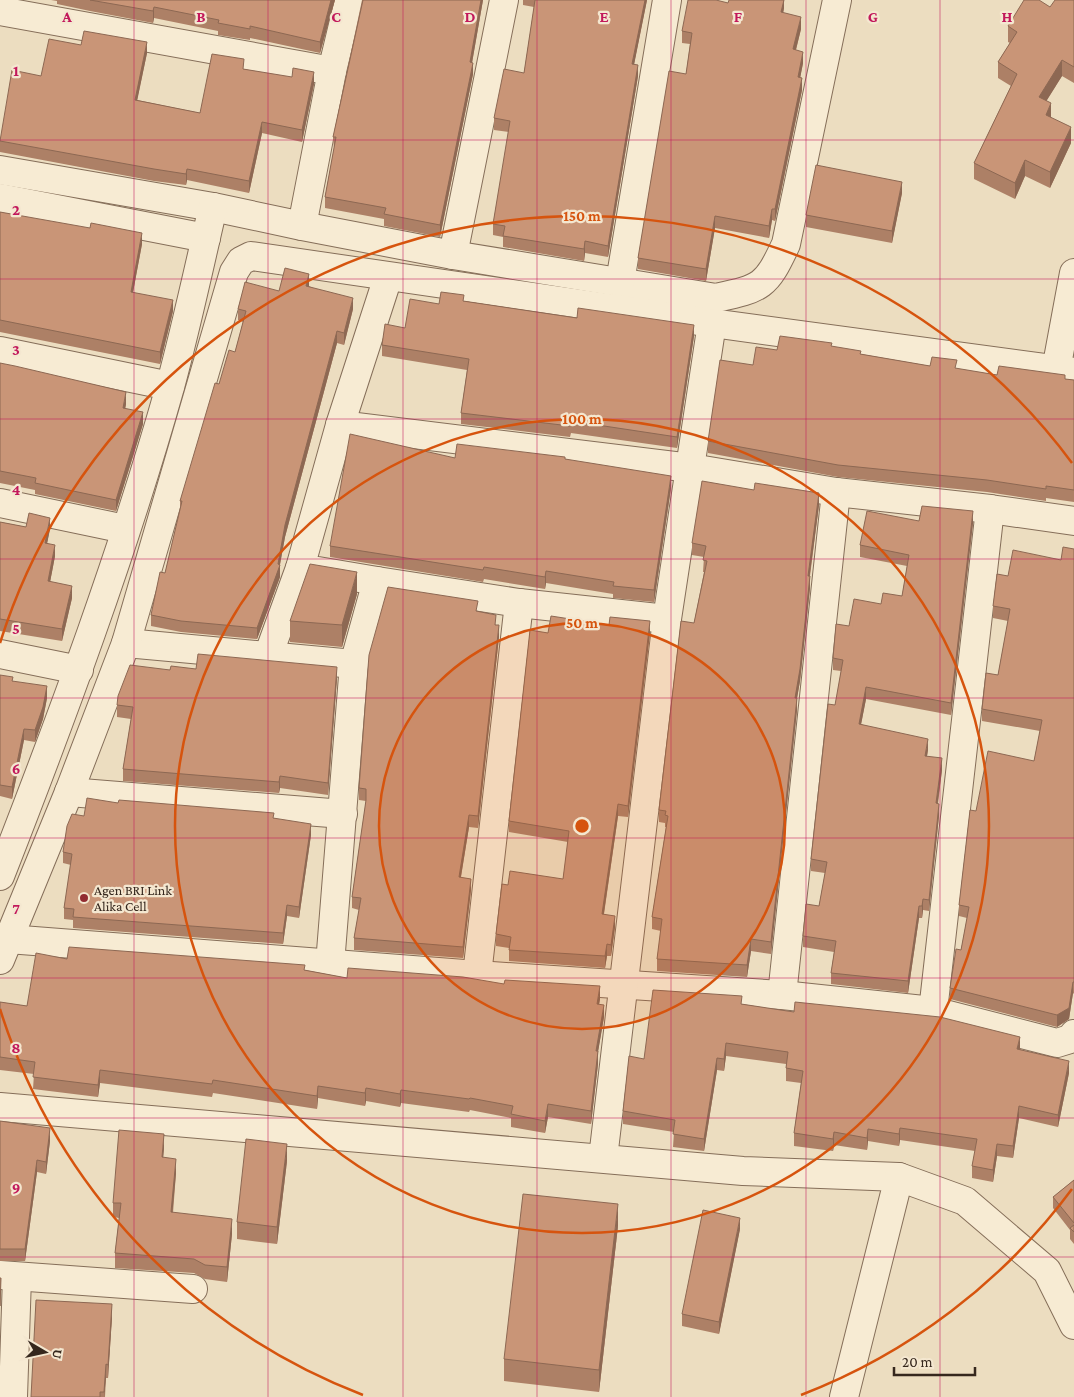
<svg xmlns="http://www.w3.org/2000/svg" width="1074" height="1397" viewBox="0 0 1074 1397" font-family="'Crimson Pro',serif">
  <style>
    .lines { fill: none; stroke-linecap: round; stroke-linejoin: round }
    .minor-casing { stroke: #856e59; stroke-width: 30 }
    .minor { stroke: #f7ebd3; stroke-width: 28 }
    .wall { fill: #ad8066 }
    .shaded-wall { fill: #8d6853 }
    .building { fill: #c99577; stroke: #8d6853 }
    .grid { fill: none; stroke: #c2185b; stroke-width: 1; stroke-opacity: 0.55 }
    .ring { fill: none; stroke: #d6540e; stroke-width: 2.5 }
    .poi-dot { fill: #922b31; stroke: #f4e7d0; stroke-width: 2 }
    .labels { text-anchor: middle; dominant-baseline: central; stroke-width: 4.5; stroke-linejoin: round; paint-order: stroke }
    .poi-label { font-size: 14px; fill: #35271d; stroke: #f4e7d0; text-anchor: start }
    .grid-label { font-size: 16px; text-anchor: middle; font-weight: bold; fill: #c2185b; stroke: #f4e7d0; stroke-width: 4.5; stroke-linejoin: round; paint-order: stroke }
    .centre { fill: #d6540e; stroke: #f4e7d0; stroke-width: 2.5 }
    .ring-label { font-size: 15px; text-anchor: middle; font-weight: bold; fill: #d6540e; stroke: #f4e7d0; stroke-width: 4.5; stroke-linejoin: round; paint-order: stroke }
  </style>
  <rect width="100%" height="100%" fill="#ecddc0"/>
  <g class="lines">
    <g class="minor-casing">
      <g id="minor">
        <polyline points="0,11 332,71"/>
        <polyline points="0,170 213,207 302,226 332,71 349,0"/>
        <polyline points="0,198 206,238"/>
        <path d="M302,226l151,29 263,43c46,-10 50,-11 70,-54l51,-244"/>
        <polyline points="453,255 504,0"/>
        <polyline points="620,282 667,0"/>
        <polyline points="0,351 170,386"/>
        <polyline points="1056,370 1074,273"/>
        <polyline points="340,425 691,468 836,492 990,509 1074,521"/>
        <polyline points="0,503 125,529"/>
        <polyline points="377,581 519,603 667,619"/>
        <polyline points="126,643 354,664"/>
        <polyline points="0,654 79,670"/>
        <polyline points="268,656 300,568"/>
        <polyline points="69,792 343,814"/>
        <path d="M0,876c63,-161 123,-323 170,-489 16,-59 29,-120 43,-180"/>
        <polyline points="8,939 477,975 782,995 933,1011 1057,1043 1070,1039 1074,1034"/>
        <polyline points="0,960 69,792 126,643 234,272 241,261 251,256 712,323 1074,372"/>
        <polyline points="330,964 354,664 377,581 300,568 340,425 388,277"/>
        <polyline points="477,975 519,603"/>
        <polyline points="782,995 836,492"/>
        <polyline points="933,1011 990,509"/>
        <polyline points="0,1107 743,1171 899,1177 965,1201 1047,1271 1074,1325"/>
        <polyline points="603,1158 667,619 712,323"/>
        <polyline points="0,1275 193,1289"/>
        <polyline points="13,1397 17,1277"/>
        <polyline points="844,1397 899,1177"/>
      </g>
    </g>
    <use href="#minor" class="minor"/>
  </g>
  <g class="wall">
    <polygon points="51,0 335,0 320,53 250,38 250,40 218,35 218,31 154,18 153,23 90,11 57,4 57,1"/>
    <polygon points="362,0 483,0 472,63 473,74 440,237 384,226 384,219 325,208 325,197 334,148 333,137"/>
    <polygon points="523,0 647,0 634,64 638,76 608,257 585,253 584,261 503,247 503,237 493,235 493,224 509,132 494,130 494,118 524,73 534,7 523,5"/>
    <polygon points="784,0 784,8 783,13 801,29 796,50 803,63 800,78 802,90 775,221 772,220 769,238 715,228 706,281 638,269 638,258 686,74 690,44 682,43 682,31 728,3"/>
    <polygon points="1074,0 1074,83 1062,76 1046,101 1051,117 1071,143 1050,188 1025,176 1015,199 974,179 974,163 1011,86 998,78 998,62 1010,43 1008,42 1008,26 1050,7"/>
    <polygon points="81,45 147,53 137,100 200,113 244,69 314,84 302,142 262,133 249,193 187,180 186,185 154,181 0,152 0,141 41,76"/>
    <polygon points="902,193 892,243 806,227 806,215"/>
    <polygon points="0,212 142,244 133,292 173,311 160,364 0,332"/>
    <polygon points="309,286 353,309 344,345 337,343 285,537 280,565 280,577 257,639 181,632 151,626 151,615 165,573 180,510 180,501 219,384 235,352 243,322 238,320 238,309 279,291"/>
    <polygon points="464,301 694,336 677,448 571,433 570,437 461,424 461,413 467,370 382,356 382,345 439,304"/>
    <polygon points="832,347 861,354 930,366 957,369 997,375 1065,379 1074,380 1074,502 1046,498 1046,501 987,492 838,477 708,453 708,441 753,365 777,350"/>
    <polygon points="0,363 126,404 125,409 143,424 116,511 35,494 35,490 0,483"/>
    <polygon points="455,458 565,459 671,488 654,602 613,598 613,594 546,583 545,589 484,579 483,582 330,557 330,546"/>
    <polygon points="819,505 810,576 810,588 800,681 797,698 797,710 771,954 751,951 747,977 657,971 657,959 661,931 652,929 652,917 666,827 665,827 665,823 659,822 659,810 694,623 704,572 703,572 704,557 692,555 692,543"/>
    <polygon points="919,521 973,523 951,715 866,699 861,724 928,750 927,756 942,770 938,804 939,816 929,911 923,910 922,918 919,918 908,993 831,984 831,973 834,952 803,947 803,936 819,906 825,873 811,871 811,859 841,671 833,670 833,658 849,626 881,604 902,596 907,566 860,557 860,545"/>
    <polygon points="0,522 26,527 50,529 47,543 55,556 50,582 72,598 62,641 0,631"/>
    <polygon points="1074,549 1074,994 1073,993 1069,1019 1057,1027 950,999 950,988 961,950 967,918 959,916 959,905 976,811 1034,761 1040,731 982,721 982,709 998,675 1008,621 993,618 993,606 1008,576 1061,560"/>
    <polygon points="357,594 342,647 290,642 290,621"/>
    <polygon points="478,611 496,625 499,637 478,828 469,827 461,877 471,890 463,958 354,950 354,938 359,910 352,908 352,897 366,801 359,800 359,788"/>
    <polygon points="548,633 650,633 628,817 618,816 604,914 615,927 611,956 607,956 605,968 509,961 509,948 496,946 496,934 563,879 568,842 509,832 509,821"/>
    <polygon points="196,669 337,678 328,795 280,788 279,793 123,781 123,769 131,719 117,717 117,705 170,670"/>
    <polygon points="0,675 47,698 43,719 35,742 24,740 12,799 0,796"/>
    <polygon points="118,803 274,818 311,835 299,918 287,916 283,944 73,928 73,920 64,919 64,908 71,865 63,863 63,852 84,816"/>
    <polygon points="67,959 305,970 347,978 600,999 599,1004 604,1017 598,1051 598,1064 591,1124 548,1117 545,1133 511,1127 511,1118 470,1110 469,1112 401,1103 400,1107 366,1101 365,1106 318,1098 317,1109 213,1093 212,1097 100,1083 98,1097 33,1089 34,1074 0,1070 0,1002 27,1006"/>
    <polygon points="742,1004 1020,1049 1069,1073 1058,1127 1019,1118 1013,1158 997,1156 993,1182 972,1178 972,1166 975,1151 900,1140 899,1146 868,1141 867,1150 834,1145 833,1151 794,1146 794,1133 801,1083 786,1081 786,1064 726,1056 724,1071 717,1070 704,1151 673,1147 674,1132 623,1124 623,1111 644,1059"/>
    <polygon points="0,1121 50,1141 46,1174 37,1172 25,1261 0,1261"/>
    <polygon points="164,1148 163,1157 176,1173 173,1213 232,1234 227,1282 205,1279 194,1273 115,1268 115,1253 119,1218 113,1217 113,1203"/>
    <polygon points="287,1161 277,1244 237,1239 237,1222"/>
    <polygon points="1074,1180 1074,1244 1070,1239 1070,1230 1053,1208 1053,1197"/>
    <polygon points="618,1226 599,1392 504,1381 504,1359"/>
    <polygon points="740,1229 719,1334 682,1326 682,1314"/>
    <polygon points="112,1317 108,1378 106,1378 105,1397 31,1397"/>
  </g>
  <g class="shaded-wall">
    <polygon points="331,0 335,0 320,53 320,42"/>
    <polygon points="481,0 483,0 470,74 470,62"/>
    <polygon points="645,0 647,0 632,75 632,64"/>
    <polygon points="784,0 784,8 781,24 781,12"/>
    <polygon points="154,7 154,18 153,23 153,11"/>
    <polygon points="801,17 801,29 793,61 793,49"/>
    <polygon points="147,42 147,53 135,111 135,100"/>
    <polygon points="803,52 803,63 798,89 798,77"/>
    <polygon points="1062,60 1062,76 1039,113 1039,97"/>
    <polygon points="473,63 473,74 440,237 440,225"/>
    <polygon points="638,65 638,76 608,257 608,246"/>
    <polygon points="314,72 314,84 302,142 302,130"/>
    <polygon points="802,78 802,90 775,221 775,209"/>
    <polygon points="1051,103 1051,119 1046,115"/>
    <polygon points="262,122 262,133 249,193 249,181"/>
    <polygon points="1071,127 1071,143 1050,188 1050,172"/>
    <polygon points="1025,160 1025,176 1015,199 1015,183"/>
    <polygon points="187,169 187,180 186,185 186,174"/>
    <polygon points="902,182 902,193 892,243 892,231"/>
    <polygon points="772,209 772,220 769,238 769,226"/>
    <polygon points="715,216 715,228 706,281 706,269"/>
    <polygon points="142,233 142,244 131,303 131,292"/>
    <polygon points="585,241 585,253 584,261 584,249"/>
    <polygon points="309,274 309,286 306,297 306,286"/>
    <polygon points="353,298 353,309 344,345 344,333"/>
    <polygon points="173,300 173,311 160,364 160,352"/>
    <polygon points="694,325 694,336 677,448 677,437"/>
    <polygon points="337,331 337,343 285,537 279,569 280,565 280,577 257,639 257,628 278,564 285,525"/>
    <polygon points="126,392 126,404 123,420 123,408"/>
    <polygon points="143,412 143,424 116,511 116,500"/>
    <polygon points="671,476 671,488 654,602 654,590"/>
    <polygon points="819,493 819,505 808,588 808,576"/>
    <polygon points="973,511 973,523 951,715 951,703"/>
    <polygon points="50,518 50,529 45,554 45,543"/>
    <polygon points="55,545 55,556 48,593 48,581"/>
    <polygon points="546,571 546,583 545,589 545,577"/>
    <polygon points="357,572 357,594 342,647 342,625"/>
    <polygon points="810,576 810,588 800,681 795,710 795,698"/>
    <polygon points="72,586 72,598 62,641 62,629"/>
    <polygon points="650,621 650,633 628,817 628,806"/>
    <polygon points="499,625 499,637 478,828 478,816"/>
    <polygon points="337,667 337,678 328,795 328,783"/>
    <polygon points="47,686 47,698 43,719 35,742 35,730"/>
    <polygon points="866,687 866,699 859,735 859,724"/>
    <polygon points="797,698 797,710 771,954 771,942"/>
    <polygon points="24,729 24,740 12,799 12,787"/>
    <polygon points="928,739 928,750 925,767 925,756"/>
    <polygon points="942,758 942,770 936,815 936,803"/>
    <polygon points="280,776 280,788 279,793 279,782"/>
    <polygon points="618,804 618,816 602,926 602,914"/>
    <polygon points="939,804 939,816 929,911 929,900"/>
    <polygon points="469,815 469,827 459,888 459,877"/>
    <polygon points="311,824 311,835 299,918 299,907"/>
    <polygon points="471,879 471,890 463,958 463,947"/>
    <polygon points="923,899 923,910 922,918 922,906"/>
    <polygon points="287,905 287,916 283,944 283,933"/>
    <polygon points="919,906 919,918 908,993 908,981"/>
    <polygon points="615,916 615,927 611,956 611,945"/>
    <polygon points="751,939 751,951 747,977 747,965"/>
    <polygon points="607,944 607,956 605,968 605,956"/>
    <polygon points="1073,982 1073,993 1069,1019 1057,1027 1057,1015"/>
    <polygon points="600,986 600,999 597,1016 597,1004"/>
    <polygon points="604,1005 604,1017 596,1064 596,1051"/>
    <polygon points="1020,1037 1020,1050 1017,1049"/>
    <polygon points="726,1043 726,1056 724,1071 724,1059"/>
    <polygon points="598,1051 598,1064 591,1124 591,1111"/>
    <polygon points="717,1058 717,1070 704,1151 704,1139"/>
    <polygon points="1069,1061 1069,1073 1058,1127 1058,1115"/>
    <polygon points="100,1070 100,1083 98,1097 98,1085"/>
    <polygon points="318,1086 318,1098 317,1109 317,1096"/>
    <polygon points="366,1088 366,1101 365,1106 365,1093"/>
    <polygon points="401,1090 401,1103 400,1107 400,1094"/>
    <polygon points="548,1104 548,1117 545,1133 545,1121"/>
    <polygon points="1019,1106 1019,1118 1013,1158 1013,1146"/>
    <polygon points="50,1128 50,1141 46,1174 46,1162"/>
    <polygon points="900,1128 900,1140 899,1146 899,1134"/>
    <polygon points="868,1129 868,1141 867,1150 867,1138"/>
    <polygon points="834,1132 834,1145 833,1151 833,1139"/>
    <polygon points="164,1134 164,1148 162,1172 162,1157"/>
    <polygon points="287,1144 287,1161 277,1244 277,1227"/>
    <polygon points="997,1144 997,1156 993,1182 993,1170"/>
    <polygon points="176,1159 176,1173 171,1227 171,1212"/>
    <polygon points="37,1160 37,1172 25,1261 25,1249"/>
    <polygon points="618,1204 618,1226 599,1392 599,1370"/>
    <polygon points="740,1218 740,1229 719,1334 719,1322"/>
    <polygon points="232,1219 232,1234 227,1282 227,1267"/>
    <polygon points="112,1304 112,1317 108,1378 108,1365"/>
    <polygon points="106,1364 106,1378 104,1397 104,1392"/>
  </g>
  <g class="building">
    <polygon points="90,0 331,0 320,42 250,26 250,29 218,23 219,20 154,7 153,11"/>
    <polygon points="363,0 481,0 470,62 473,63 440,225 384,214 386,208 325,197 336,137 333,137"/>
    <polygon points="535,0 645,0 632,64 638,65 608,246 585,241 584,249 503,236 505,226 493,224 510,121 494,118 504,69 524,73"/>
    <polygon points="688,0 716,0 728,3 729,0 784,0 781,12 801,17 793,49 803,52 798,77 802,78 775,209 772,209 769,226 715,216 706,269 638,258 669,71 686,74 692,33 682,31"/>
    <polygon points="1024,0 1039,0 1050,7 1055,0 1074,0 1074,67 1062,60 1039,97 1051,103 1046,115 1071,127 1050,172 1025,160 1015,183 974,163 1017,74 998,62 1017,32 1008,26"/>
    <polygon points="84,31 147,42 135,100 200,113 212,54 244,59 243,69 292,77 293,68 314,72 302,130 262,122 249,181 187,169 186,174 154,169 0,141 12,70 41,76 49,39 81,45"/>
    <polygon points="816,165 902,182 892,231 806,215"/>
    <polygon points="0,212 90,228 91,223 142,233 131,292 173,300 160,352 0,320"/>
    <polygon points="285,268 309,274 306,286 353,298 344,333 337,331 285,525 278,564 280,565 257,628 181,621 151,615 160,572 165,573 182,501 180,501 215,383 219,384 229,350 235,352 246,311 238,309 245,282 279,291"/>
    <polygon points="441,292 464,295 463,301 577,318 578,308 694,325 677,437 571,421 570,426 461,413 469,359 382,345 385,324 405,328 410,299 439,304"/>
    <polygon points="780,336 832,343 831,346 861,351 860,354 930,366 932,357 957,360 955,368 997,375 999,366 1065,375 1065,379 1074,380 1074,490 1046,486 1046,489 987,480 838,465 708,441 720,360 753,365 756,347 777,350"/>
    <polygon points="0,363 15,366 126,392 123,408 143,412 116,500 35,483 36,478 0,471"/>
    <polygon points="350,434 455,458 457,444 565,457 565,459 671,476 654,590 613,586 614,582 546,571 545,577 484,567 483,570 330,546"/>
    <polygon points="702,481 754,490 755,483 819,493 808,576 810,576 800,669 795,698 797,698 771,942 751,939 747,965 657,959 662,919 652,917 668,816 665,815 666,811 659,810 681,621 694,623 707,561 703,560 706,546 692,543"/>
    <polygon points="922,506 973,511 951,703 866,687 859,724 928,739 925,756 942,758 936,803 939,804 929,900 923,899 922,906 919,906 908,981 831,973 836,941 803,936 806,904 819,906 827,862 811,859 828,704 835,705 843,660 833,658 836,624 849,626 854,599 881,604 883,593 902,596 909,555 860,545 867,511 919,521"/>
    <polygon points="29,513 50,518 45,543 55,545 48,581 72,586 62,629 0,619 0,522 26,527"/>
    <polygon points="1063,547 1074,549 1074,982 1073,982 1069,1008 1057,1015 950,988 956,949 961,950 969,907 959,905 970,810 976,811 988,751 1034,761 1042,720 982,709 986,673 998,675 1010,609 993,606 997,574 1008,576 1013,550 1061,560"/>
    <polygon points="310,564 357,572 342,625 290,621"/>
    <polygon points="388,587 478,601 476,611 496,615 495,625 499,625 478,816 469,815 459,877 471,879 463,947 354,938 361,898 352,897 366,800 366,789 359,788 369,655"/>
    <polygon points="551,616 609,625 610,617 650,621 628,806 618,804 602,914 615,916 611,945 607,944 605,956 509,950 511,937 496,934 502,884 508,885 510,871 563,879 569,831 509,821 530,630 548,633"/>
    <polygon points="198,654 337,667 328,783 280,776 279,782 123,769 133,707 117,705 118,696 130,665 170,670 171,666 196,669"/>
    <polygon points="0,675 13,677 12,681 47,686 43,707 35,730 24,729 12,787 0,785"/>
    <polygon points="87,798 118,803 119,800 274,813 273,818 311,824 299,907 287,905 283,933 73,917 74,909 64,908 72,854 63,852 67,826 72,814 84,816"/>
    <polygon points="69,947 305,965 304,970 347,978 348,968 463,977 504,984 505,980 600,986 597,1004 604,1005 596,1051 598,1051 591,1111 548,1104 545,1121 511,1114 513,1106 470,1098 469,1099 401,1090 400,1094 366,1088 365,1093 318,1086 317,1096 213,1080 212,1084 100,1070 98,1085 33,1077 35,1062 0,1057 0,1002 27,1006 36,953 67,959"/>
    <polygon points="653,990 742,996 741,1004 794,1012 795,1002 940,1017 1020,1037 1017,1049 1069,1061 1058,1115 1019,1106 1013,1146 997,1144 993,1170 972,1166 977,1139 900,1128 899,1134 868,1129 867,1138 834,1132 833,1139 794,1133 803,1071 786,1068 788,1052 726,1043 724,1059 717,1058 704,1139 673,1134 675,1120 623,1111 629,1056 644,1059"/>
    <polygon points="0,1121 50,1128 46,1162 37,1160 25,1249 0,1249"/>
    <polygon points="119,1130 164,1134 162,1157 176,1159 171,1212 232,1219 227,1267 205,1265 194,1259 115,1253 121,1203 113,1203"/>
    <polygon points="246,1139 287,1144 277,1227 237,1222"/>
    <polygon points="1074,1180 1074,1223 1053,1197"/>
    <polygon points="523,1194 618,1204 599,1370 504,1359"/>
    <polygon points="703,1210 740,1218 719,1322 682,1314"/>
    <polygon points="1074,1225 1074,1232 1070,1228"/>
    <polygon points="0,1278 1,1278 0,1306"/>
    <polygon points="36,1300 112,1304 108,1365 106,1364 104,1392 100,1392 100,1397 31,1397"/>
  </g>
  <path class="grid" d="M134,0v1397M268,0v1397M403,0v1397M537,0v1397M671,0v1397M806,0v1397M940,0v1397M0,140h1074M0,279h1074M0,419h1074M0,559h1074M0,698h1074M0,838h1074M0,978h1074M0,1118h1074M0,1257h1074"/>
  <circle cx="582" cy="826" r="203" fill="#d6540e" fill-opacity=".12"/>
  <g class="ring">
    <circle cx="582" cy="826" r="203"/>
    <circle cx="582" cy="826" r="407"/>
    <path d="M1072 1189A610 610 0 0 1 801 1395M363 1395A610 610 0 0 1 0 1009M0 643A610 610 0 0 1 1072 463"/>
  </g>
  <circle class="poi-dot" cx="84" cy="898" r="5"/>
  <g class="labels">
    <g class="poi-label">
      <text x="94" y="890">Agen BRI Link<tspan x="94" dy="16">Alika Cell</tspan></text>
    </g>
  </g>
  <g class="grid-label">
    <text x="67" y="22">A</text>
    <text x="201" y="22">B</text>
    <text x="336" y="22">C</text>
    <text x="470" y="22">D</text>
    <text x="604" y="22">E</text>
    <text x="738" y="22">F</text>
    <text x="873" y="22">G</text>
    <text x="1007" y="22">H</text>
    <text x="16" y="76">1</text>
    <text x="16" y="215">2</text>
    <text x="16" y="355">3</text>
    <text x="16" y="495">4</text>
    <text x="16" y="634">5</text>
    <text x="16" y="774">6</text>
    <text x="16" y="914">7</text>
    <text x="16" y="1053">8</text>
    <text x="16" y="1193">9</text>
  </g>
  <circle cx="582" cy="826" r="8" class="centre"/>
  <g class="ring-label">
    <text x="582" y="221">150 m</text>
    <text x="582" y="424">100 m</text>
    <text x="582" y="628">50 m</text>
  </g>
  <g transform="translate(45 1352) rotate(99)" stroke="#f4e7d0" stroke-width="4" paint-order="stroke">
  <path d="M0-4L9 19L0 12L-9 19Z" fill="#35271d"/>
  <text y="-8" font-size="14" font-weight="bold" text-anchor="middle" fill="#35271d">U</text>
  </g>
  <path d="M894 1367v8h81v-8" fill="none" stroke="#35271d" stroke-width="2.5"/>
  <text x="902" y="1367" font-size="15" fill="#35271d" stroke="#f4e7d0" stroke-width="4" paint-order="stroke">20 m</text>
</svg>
